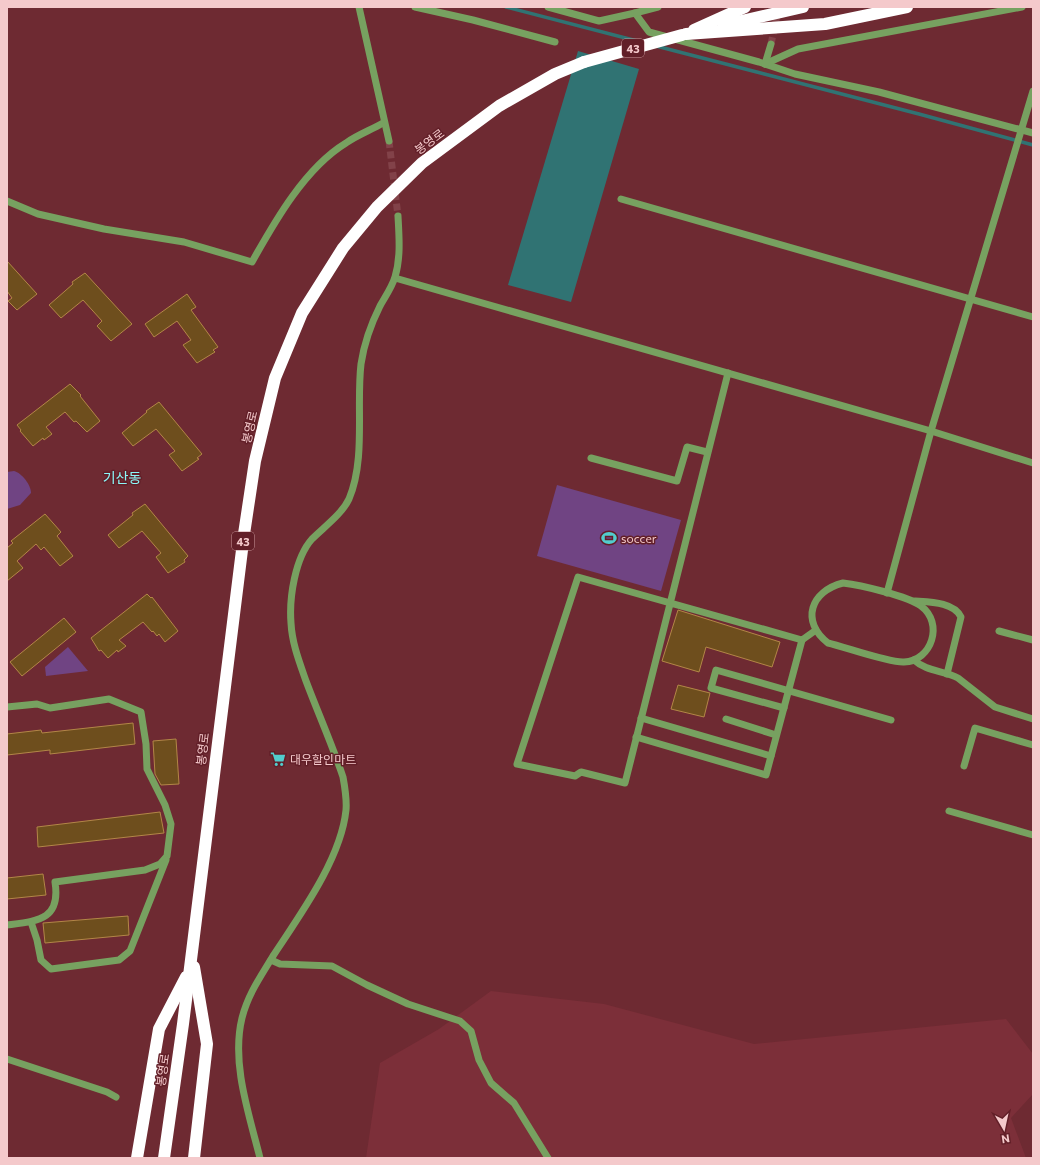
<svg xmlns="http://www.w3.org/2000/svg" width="1040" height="1165" viewBox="0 0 1040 1165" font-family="Commissioner,'Noto Sans KR',sans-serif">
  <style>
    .built { fill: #7c2f39 }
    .green { fill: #704483 }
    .water { fill: #307373 }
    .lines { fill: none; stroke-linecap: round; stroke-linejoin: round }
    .stream { stroke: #307373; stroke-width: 3.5 }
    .building { fill: #6e4e1d; stroke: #b28647 }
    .minor-tunnel { stroke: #824249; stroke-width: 7; stroke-dasharray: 7 3.5; stroke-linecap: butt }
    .minor { stroke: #77a160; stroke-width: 7 }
    .highway { stroke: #fff; stroke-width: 12 }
    .highway-bridge { stroke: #fff; stroke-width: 12 }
    .labels { text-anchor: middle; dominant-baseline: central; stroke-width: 3; stroke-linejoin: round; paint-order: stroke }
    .shield { fill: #621f28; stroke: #c8969a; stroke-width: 1 }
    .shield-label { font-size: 11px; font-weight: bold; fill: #f4c9cb }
    .street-label { font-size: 12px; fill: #f4c9cb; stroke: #621f28 }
    .poi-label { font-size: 12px; fill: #f4c9cb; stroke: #621f28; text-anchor: start }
    .quarter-label { font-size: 14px; fill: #8cf8f8; stroke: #621f28 }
  </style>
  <rect width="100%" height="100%" fill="#6e2a32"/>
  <polygon class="built" points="491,991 604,1004 754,1044 1006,1019 1033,1054 1033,1094 1011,1118 1026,1158 366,1158 380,1063 439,1029"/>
  <g class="green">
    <path d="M14,471c8,2 17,14 17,22l-11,12 -13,4v-37z"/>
    <polygon points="557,485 681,520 661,591 537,556"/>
    <polygon points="68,647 88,671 46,676 45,667"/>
  </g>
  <polygon class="water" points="578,51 639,69 571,302 508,285"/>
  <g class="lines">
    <g class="stream">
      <polyline points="506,7 641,42"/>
      <polyline points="656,46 919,114 1033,145"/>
    </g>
  </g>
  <g class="building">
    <polygon points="7,261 37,294 17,310 8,301 12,298 7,291"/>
    <polygon points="85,273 132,324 111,341 97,326 102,321 83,300 61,318 49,305 73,284 72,282"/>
    <polygon points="187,294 196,307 191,310 218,347 213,350 215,352 197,363 183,345 191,340 177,321 154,337 145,324"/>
    <polygon points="70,384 81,395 80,396 100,421 87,432 76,421 74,422 65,412 46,427 52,434 44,440 43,438 33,446 20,431 21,430 17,425"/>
    <polygon points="159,402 202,454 197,458 199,459 182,471 169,455 175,451 156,429 133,446 122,433 147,412 146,411"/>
    <polygon points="145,504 188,556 184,560 185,562 168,573 156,557 161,553 142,531 119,548 108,535 133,515 132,513"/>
    <polygon points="45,514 61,532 57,536 73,556 60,566 44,547 41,550 36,544 17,561 23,568 7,581 7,548 13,543 11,541"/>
    <polygon points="147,594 151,598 152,597 178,631 165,642 159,634 157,636 153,631 152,632 143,622 119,640 126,646 118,652 117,650 108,658 101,650 99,651 91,638"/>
    <polygon points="678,610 780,642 772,667 706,647 699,672 662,661"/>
    <polygon points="64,618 76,632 22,676 10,662"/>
    <polygon points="678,685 710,693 704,717 671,709"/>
    <polygon points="133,723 135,744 50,754 50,750 7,755 7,734 41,730 42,733"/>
    <polygon points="176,739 179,784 161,785 155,774 153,741"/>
    <polygon points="160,812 164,833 38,847 37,827"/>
    <polygon points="43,874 46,895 7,899 7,878"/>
    <polygon points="128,916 129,935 45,943 43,923"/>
  </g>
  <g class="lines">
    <g class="minor-tunnel">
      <polyline points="771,44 778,11"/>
      <polyline points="389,141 398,216"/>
    </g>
    <g class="minor">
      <polyline points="359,7 389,141"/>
      <polyline points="415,7 473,20 555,42"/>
      <polyline points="548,7 599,21 635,13 649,32 759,62 795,74 879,92 1033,133"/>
      <polyline points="635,13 658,7"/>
      <polyline points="765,64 798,49 1022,7"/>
      <polyline points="765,64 771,44"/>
      <polyline points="621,199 1033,317"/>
      <path d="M7,201l31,13 66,15 80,13 68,20c23,-41 53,-94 94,-119 11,-8 25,-13 37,-20"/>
      <polyline points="395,278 931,431 1033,463"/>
      <polyline points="728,373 625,783 581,772 575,776 517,764 578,577 802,640 816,630"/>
      <polyline points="591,458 677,481 687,447 707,452"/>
      <path d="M843,583c17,2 65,13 78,23 23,17 11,55 -17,56 -15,1 -59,-15 -76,-19 -28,-22 -17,-52 15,-60z"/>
      <polyline points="887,593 931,431 1033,91"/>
      <path d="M915,601c15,1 39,1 46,16l-14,57"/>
      <polyline points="999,631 1033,640"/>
      <path d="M914,660c13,12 29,10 44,18l37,29 38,12"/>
      <path d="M7,707l30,-3 13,4 59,-9 32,13 5,32 1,25 18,36 6,19 -4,32 -7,8 -15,6 -90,12c6,38 -17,39 -48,43"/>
      <polyline points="784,708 711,688 716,670 891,720"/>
      <polyline points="641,718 771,756"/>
      <polyline points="726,719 776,735"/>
      <polyline points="636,737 766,775 802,640"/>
      <polyline points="964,766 975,728 1033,745"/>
      <polyline points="949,811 1033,835"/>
      <polyline points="31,922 37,940 41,960 51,969 119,960 130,951 166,860"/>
      <polyline points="271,960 280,964 332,966 367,985 408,1004 460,1021 471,1031 479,1060 491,1083 514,1103 548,1158"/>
      <polyline points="7,1059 107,1092 116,1097"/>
      <path d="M260,1158c-11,-44 -29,-95 -18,-140 6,-24 19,-42 31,-62 27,-41 68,-97 73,-146 1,-11 -1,-22 -3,-33 -11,-33 -25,-64 -37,-96 -7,-20 -14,-38 -15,-58 -2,-25 4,-65 21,-84 12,-12 30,-25 37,-40 17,-40 7,-93 12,-135 3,-20 10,-40 19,-58 5,-9 12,-19 15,-29 6,-20 4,-41 3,-61"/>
    </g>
    <g class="highway">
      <polyline points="724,25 803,7"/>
      <polyline points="694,30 745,7"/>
      <polyline points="686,34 825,24 907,7"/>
      <polyline points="194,967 207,1044 194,1158"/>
      <polyline points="137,1158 159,1029 186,977"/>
      <polyline points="164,1158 183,1024 244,534 255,461 275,378 302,313 343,248 377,207 422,163 499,106 555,74 584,62"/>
    </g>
    <polyline class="highway-bridge" points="584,62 682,35"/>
  </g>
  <defs>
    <g id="stadium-bare" transform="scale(1.2)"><path d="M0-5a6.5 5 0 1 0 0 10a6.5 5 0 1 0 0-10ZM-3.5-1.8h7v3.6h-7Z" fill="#52cdcd" stroke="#621f28" stroke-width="2.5" paint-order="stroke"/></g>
    <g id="supermarket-bare" transform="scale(1.2)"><path d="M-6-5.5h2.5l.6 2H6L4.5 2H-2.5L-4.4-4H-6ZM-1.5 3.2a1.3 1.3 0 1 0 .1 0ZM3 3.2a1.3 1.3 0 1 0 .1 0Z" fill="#52cdcd" stroke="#621f28" stroke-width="2.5" paint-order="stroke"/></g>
  </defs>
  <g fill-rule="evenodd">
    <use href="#stadium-bare" x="609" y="538"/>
    <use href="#supermarket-bare" x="278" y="759"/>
  </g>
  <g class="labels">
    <g class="shield">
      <rect x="622" y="39" width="22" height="18" rx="3"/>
      <rect x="232" y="532" width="22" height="18" rx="3"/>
    </g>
    <g class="shield-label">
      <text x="633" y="48">43</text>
      <text x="243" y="541">43</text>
    </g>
    <g class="street-label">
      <text transform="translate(429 141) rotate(-37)">봉영로</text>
      <text transform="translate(249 427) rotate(-77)">봉영로</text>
      <text transform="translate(202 749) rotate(-83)">봉영로</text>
      <text transform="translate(162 1070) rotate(-82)">봉영로</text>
    </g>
    <g class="poi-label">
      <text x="621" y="538">soccer</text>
      <text x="290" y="759">대우할인마트</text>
    </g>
    <g class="quarter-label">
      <text x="122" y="477">기산동</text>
    </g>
  </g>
  <rect width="1040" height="1165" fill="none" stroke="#f4c9cb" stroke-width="16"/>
  <g transform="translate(1004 1129) rotate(171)" stroke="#621f28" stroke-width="3" paint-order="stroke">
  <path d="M0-3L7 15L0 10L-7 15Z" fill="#f4c9cb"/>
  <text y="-6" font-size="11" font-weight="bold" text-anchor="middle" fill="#f4c9cb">N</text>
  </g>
</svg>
